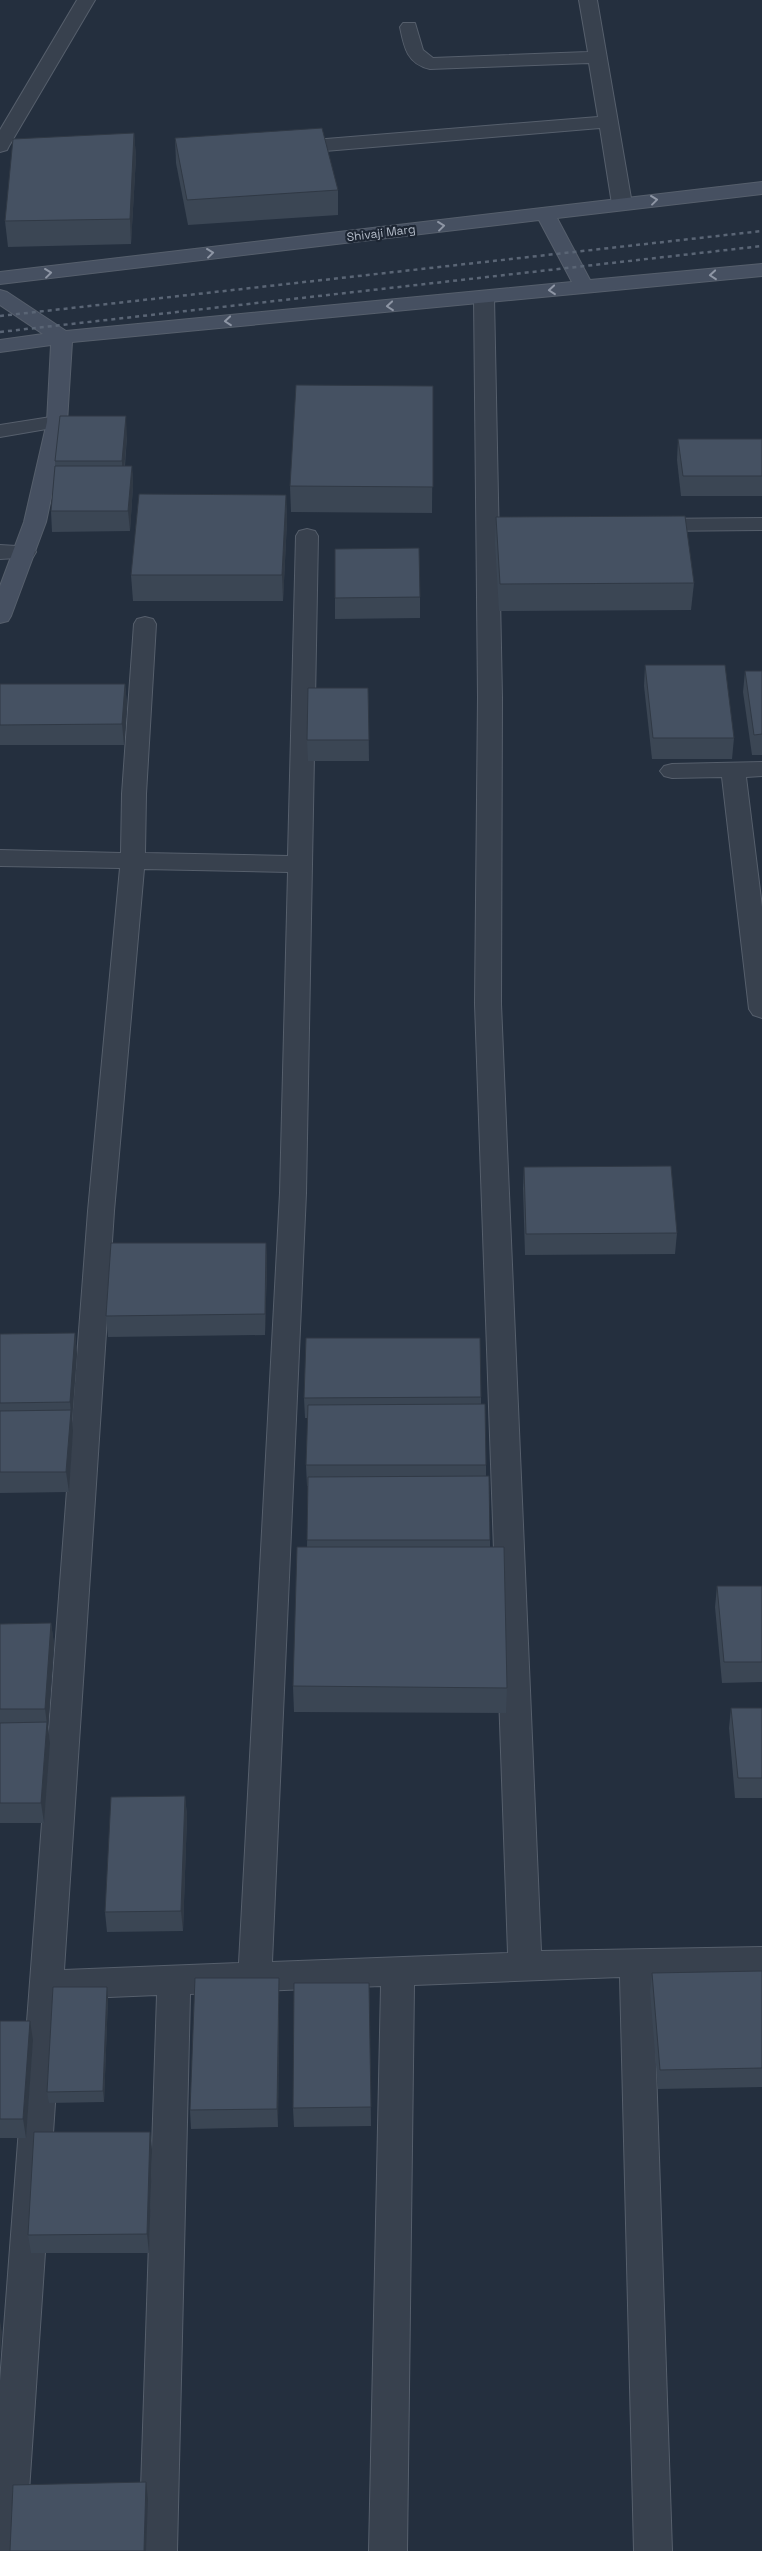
<svg xmlns="http://www.w3.org/2000/svg" width="762" height="2551" viewBox="0 0 762 2551" font-family="'Space Grotesk',sans-serif">
  <style>
    .lines { fill: none; stroke-linecap: round; stroke-linejoin: round }
    .street-casing { stroke: #565f6c; stroke-width: 2 }
    .secondary-casing { stroke: #565f6c; stroke-width: 2 }
    .street { fill: #38414e; fill-rule: evenodd }
    .secondary { fill: #465061; fill-rule: evenodd }
    .rail { stroke: #5a6575; stroke-width: 2.5; stroke-dasharray: 4 4; stroke-linecap: butt }
    .wall { fill: #3b4654 }
    .shaded-wall { fill: #303945 }
    .building { fill: #455162; stroke: #303945 }
    .oneway { stroke: #8e96a5 }
    .labels { text-anchor: middle; dominant-baseline: central; stroke-width: 4.5; stroke-linejoin: round; paint-order: stroke }
    .far-street-label { font-size: 12px; fill: #b4bcc9; stroke: #1d2633 }
  </style>
  <rect width="100%" height="100%" fill="#242f3e"/>
  <g class="lines">
    <g class="street-casing">
      <g id="street">
        <polygon points="77,0 95,0 9,146 7,150 0,152 0,130"/>
        <path d="M579,0h18l35,204 -3,4h-14l-3,-4 -12,-76 -311,26 -7,-2 -2,-4 2,-4 7,-2 309,-25 -9,-54 -159,6c-23,-5 -26,-22 -30,-42l3,-4h12l8,27 10,8 155,-6z"/>
        <path d="M484,291l7,2 3,4 8,400 -1,307 40,947 221,-4v28l-109,1 19,575h-38l-14,-574 -206,8 -7,566h-38l12,-565 -191,8 -13,557h-38l18,-556 -95,4 -37,552h-25v-170l88,-1170 32,-343 -120,-2v-16l121,3 1,-59 12,-170 3,-5 8,-2 8,2 3,5 -10,170 -1,59 143,3 8,-320 3,-5 8,-2 8,2 3,5 -12,657 -34,769 236,-9 -33,-949 3,-307 -4,-400 3,-4zM144,869l144,3 -8,321 -41,770 -175,7 50,-759z"/>
        <polygon points="57,416 64,418 67,422 64,426 0,437 0,425"/>
        <polygon points="762,518 762,530 649,531 641,530 638,525 641,520 649,519"/>
        <polygon points="0,545 33,547 36,552 33,557 0,559"/>
        <polygon points="762,762 762,776 746,777 762,907 762,1018 753,1015 749,1009 722,777 672,778 664,776 660,771 664,766 672,764"/>
      </g>
    </g>
    <g class="secondary-casing">
      <polygon id="secondary" points="762,182 762,194 557,218 590,280 762,264 762,276 72,342 67,422 46,522 11,616 8,621 0,623 0,586 24,522 47,422 51,345 0,352 0,340 43,334 0,305 0,290 7,292 66,331 572,282 539,220 0,284 0,272"/>
    </g>
    <use href="#street" class="street"/>
    <use href="#secondary" class="secondary"/>
    <g class="rail">
      <polyline points="0,316 762,231"/>
      <polyline points="0,332 762,246"/>
    </g>
  </g>
  <g class="wall">
    <polygon points="134,133 136,157 131,244 8,247 5,221"/>
    <polygon points="175,138 338,190 338,215 188,225 176,163"/>
    <polygon points="433,386 432,513 291,512 290,486"/>
    <polygon points="127,436 125,466 132,466 133,486 130,531 52,532 51,511 55,466 55,461"/>
    <polygon points="678,439 762,439 762,496 681,496 677,460"/>
    <polygon points="286,495 287,521 283,601 133,601 131,575"/>
    <polygon points="496,517 694,583 691,610 499,611 495,543"/>
    <polygon points="420,597 420,618 335,619 335,598"/>
    <polygon points="645,665 734,738 732,759 652,759 644,686"/>
    <polygon points="745,671 762,671 762,755 752,755 743,692"/>
    <polygon points="0,684 125,684 127,704 124,745 0,745"/>
    <polygon points="368,688 369,761 308,761 307,740"/>
    <polygon points="524,1167 677,1233 675,1254 525,1255 523,1188"/>
    <polygon points="266,1243 267,1264 265,1335 108,1337 106,1316"/>
    <polygon points="75,1333 77,1354 72,1420 73,1431 69,1492 0,1493 0,1334"/>
    <polygon points="481,1397 481,1404 486,1465 486,1476 490,1540 490,1547 507,1688 506,1713 294,1712 293,1686 307,1547 308,1486 307,1486 306,1465 308,1418 305,1418 304,1398"/>
    <polygon points="717,1586 762,1586 762,1682 722,1683 715,1607"/>
    <polygon points="51,1623 54,1644 48,1727 50,1743 44,1823 0,1823 0,1624"/>
    <polygon points="731,1708 762,1708 762,1798 735,1798 729,1728"/>
    <polygon points="185,1796 187,1816 183,1931 107,1932 105,1912"/>
    <polygon points="762,1971 762,2087 658,2089 650,1992 652,1973"/>
    <polygon points="279,1978 279,1998 278,2127 191,2129 190,2110"/>
    <polygon points="369,1983 371,2126 294,2127 293,2108"/>
    <polygon points="107,1987 108,1998 104,2102 49,2103 47,2092"/>
    <polygon points="0,2021 33,2040 26,2138 0,2138"/>
    <polygon points="150,2132 152,2150 149,2253 31,2253 28,2235"/>
  </g>
  <g class="shaded-wall">
    <polygon points="134,133 136,157 131,244 130,219"/>
    <polygon points="126,416 127,436 123,481 122,461"/>
    <polygon points="132,466 133,486 130,531 128,511"/>
    <polygon points="286,495 287,521 283,601 282,575"/>
    <polygon points="125,684 127,704 124,745 122,724"/>
    <polygon points="266,1243 267,1264 265,1335 265,1314"/>
    <polygon points="75,1333 77,1354 72,1420 73,1431 69,1492 66,1472 71,1413 70,1402"/>
    <polygon points="51,1623 54,1644 48,1727 50,1743 44,1823 41,1803 47,1724 45,1709"/>
    <polygon points="185,1796 187,1816 183,1931 181,1911"/>
    <polygon points="279,1978 279,1998 278,2127 277,2109"/>
    <polygon points="107,1987 108,1998 104,2102 103,2091"/>
    <polygon points="30,2021 33,2040 26,2138 23,2119"/>
    <polygon points="150,2132 152,2150 149,2253 147,2234"/>
    <polygon points="0,2321 2,2332 0,2360"/>
    <polygon points="146,2482 148,2499 146,2551 144,2551"/>
  </g>
  <g class="building">
    <polygon points="322,128 338,190 187,200 175,138"/>
    <polygon points="134,133 130,219 5,221 13,139"/>
    <polygon points="296,385 433,386 433,487 290,486"/>
    <polygon points="60,416 126,416 122,461 55,461"/>
    <polygon points="678,439 762,439 762,476 683,476"/>
    <polygon points="55,466 132,466 128,511 51,511"/>
    <polygon points="139,494 286,495 282,575 131,575"/>
    <polygon points="685,516 694,583 500,584 496,517"/>
    <polygon points="419,548 420,597 335,598 335,549"/>
    <polygon points="645,665 725,665 734,738 653,738"/>
    <polygon points="745,671 762,671 762,734 754,735"/>
    <polygon points="0,684 125,684 122,724 0,725"/>
    <polygon points="308,688 368,688 369,740 307,740"/>
    <polygon points="671,1166 677,1233 526,1234 524,1167"/>
    <polygon points="111,1243 266,1243 265,1314 106,1316"/>
    <polygon points="75,1333 70,1402 0,1403 0,1334"/>
    <polygon points="306,1338 480,1338 481,1397 304,1398"/>
    <polygon points="485,1404 486,1465 306,1465 308,1405"/>
    <polygon points="71,1410 66,1472 0,1472 0,1411"/>
    <polygon points="489,1476 490,1540 307,1540 308,1477"/>
    <polygon points="297,1547 504,1547 507,1688 293,1686"/>
    <polygon points="717,1586 762,1586 762,1662 724,1662"/>
    <polygon points="51,1623 45,1709 0,1709 0,1624"/>
    <polygon points="731,1708 762,1708 762,1778 738,1778"/>
    <polygon points="47,1722 41,1803 0,1803 0,1723"/>
    <polygon points="185,1796 181,1911 105,1912 111,1797"/>
    <polygon points="762,1971 762,2068 660,2070 652,1973"/>
    <polygon points="195,1978 279,1978 277,2109 190,2110"/>
    <polygon points="294,1983 369,1983 371,2107 293,2108"/>
    <polygon points="53,1987 107,1987 103,2091 47,2092"/>
    <polygon points="0,2021 30,2021 23,2119 0,2119"/>
    <polygon points="34,2132 150,2132 147,2234 28,2235"/>
    <polygon points="146,2482 144,2551 10,2551 13,2485"/>
  </g>
  <defs><path id="oneway-chevron" d="M-2-3.5L2.5 0L-2 3.5" fill="none" stroke-width="1.6" stroke-linecap="round" stroke-linejoin="round" transform="scale(1.25)"/></defs>
  <g class="oneway">
    <use href="#oneway-chevron" transform="translate(654 200) rotate(-7)"/>
    <use href="#oneway-chevron" transform="translate(441 226) rotate(-7)"/>
    <use href="#oneway-chevron" transform="translate(210 253) rotate(-7)"/>
    <use href="#oneway-chevron" transform="translate(48 273) rotate(-7)"/>
    <use href="#oneway-chevron" transform="translate(713 275) rotate(175)"/>
    <use href="#oneway-chevron" transform="translate(552 290) rotate(175)"/>
    <use href="#oneway-chevron" transform="translate(390 306) rotate(175)"/>
    <use href="#oneway-chevron" transform="translate(228 321) rotate(175)"/>
  </g>
  <g class="labels">
    <g class="far-street-label">
      <text transform="translate(381 233) rotate(-7)">Shivaji Marg</text>
    </g>
  </g>
</svg>
